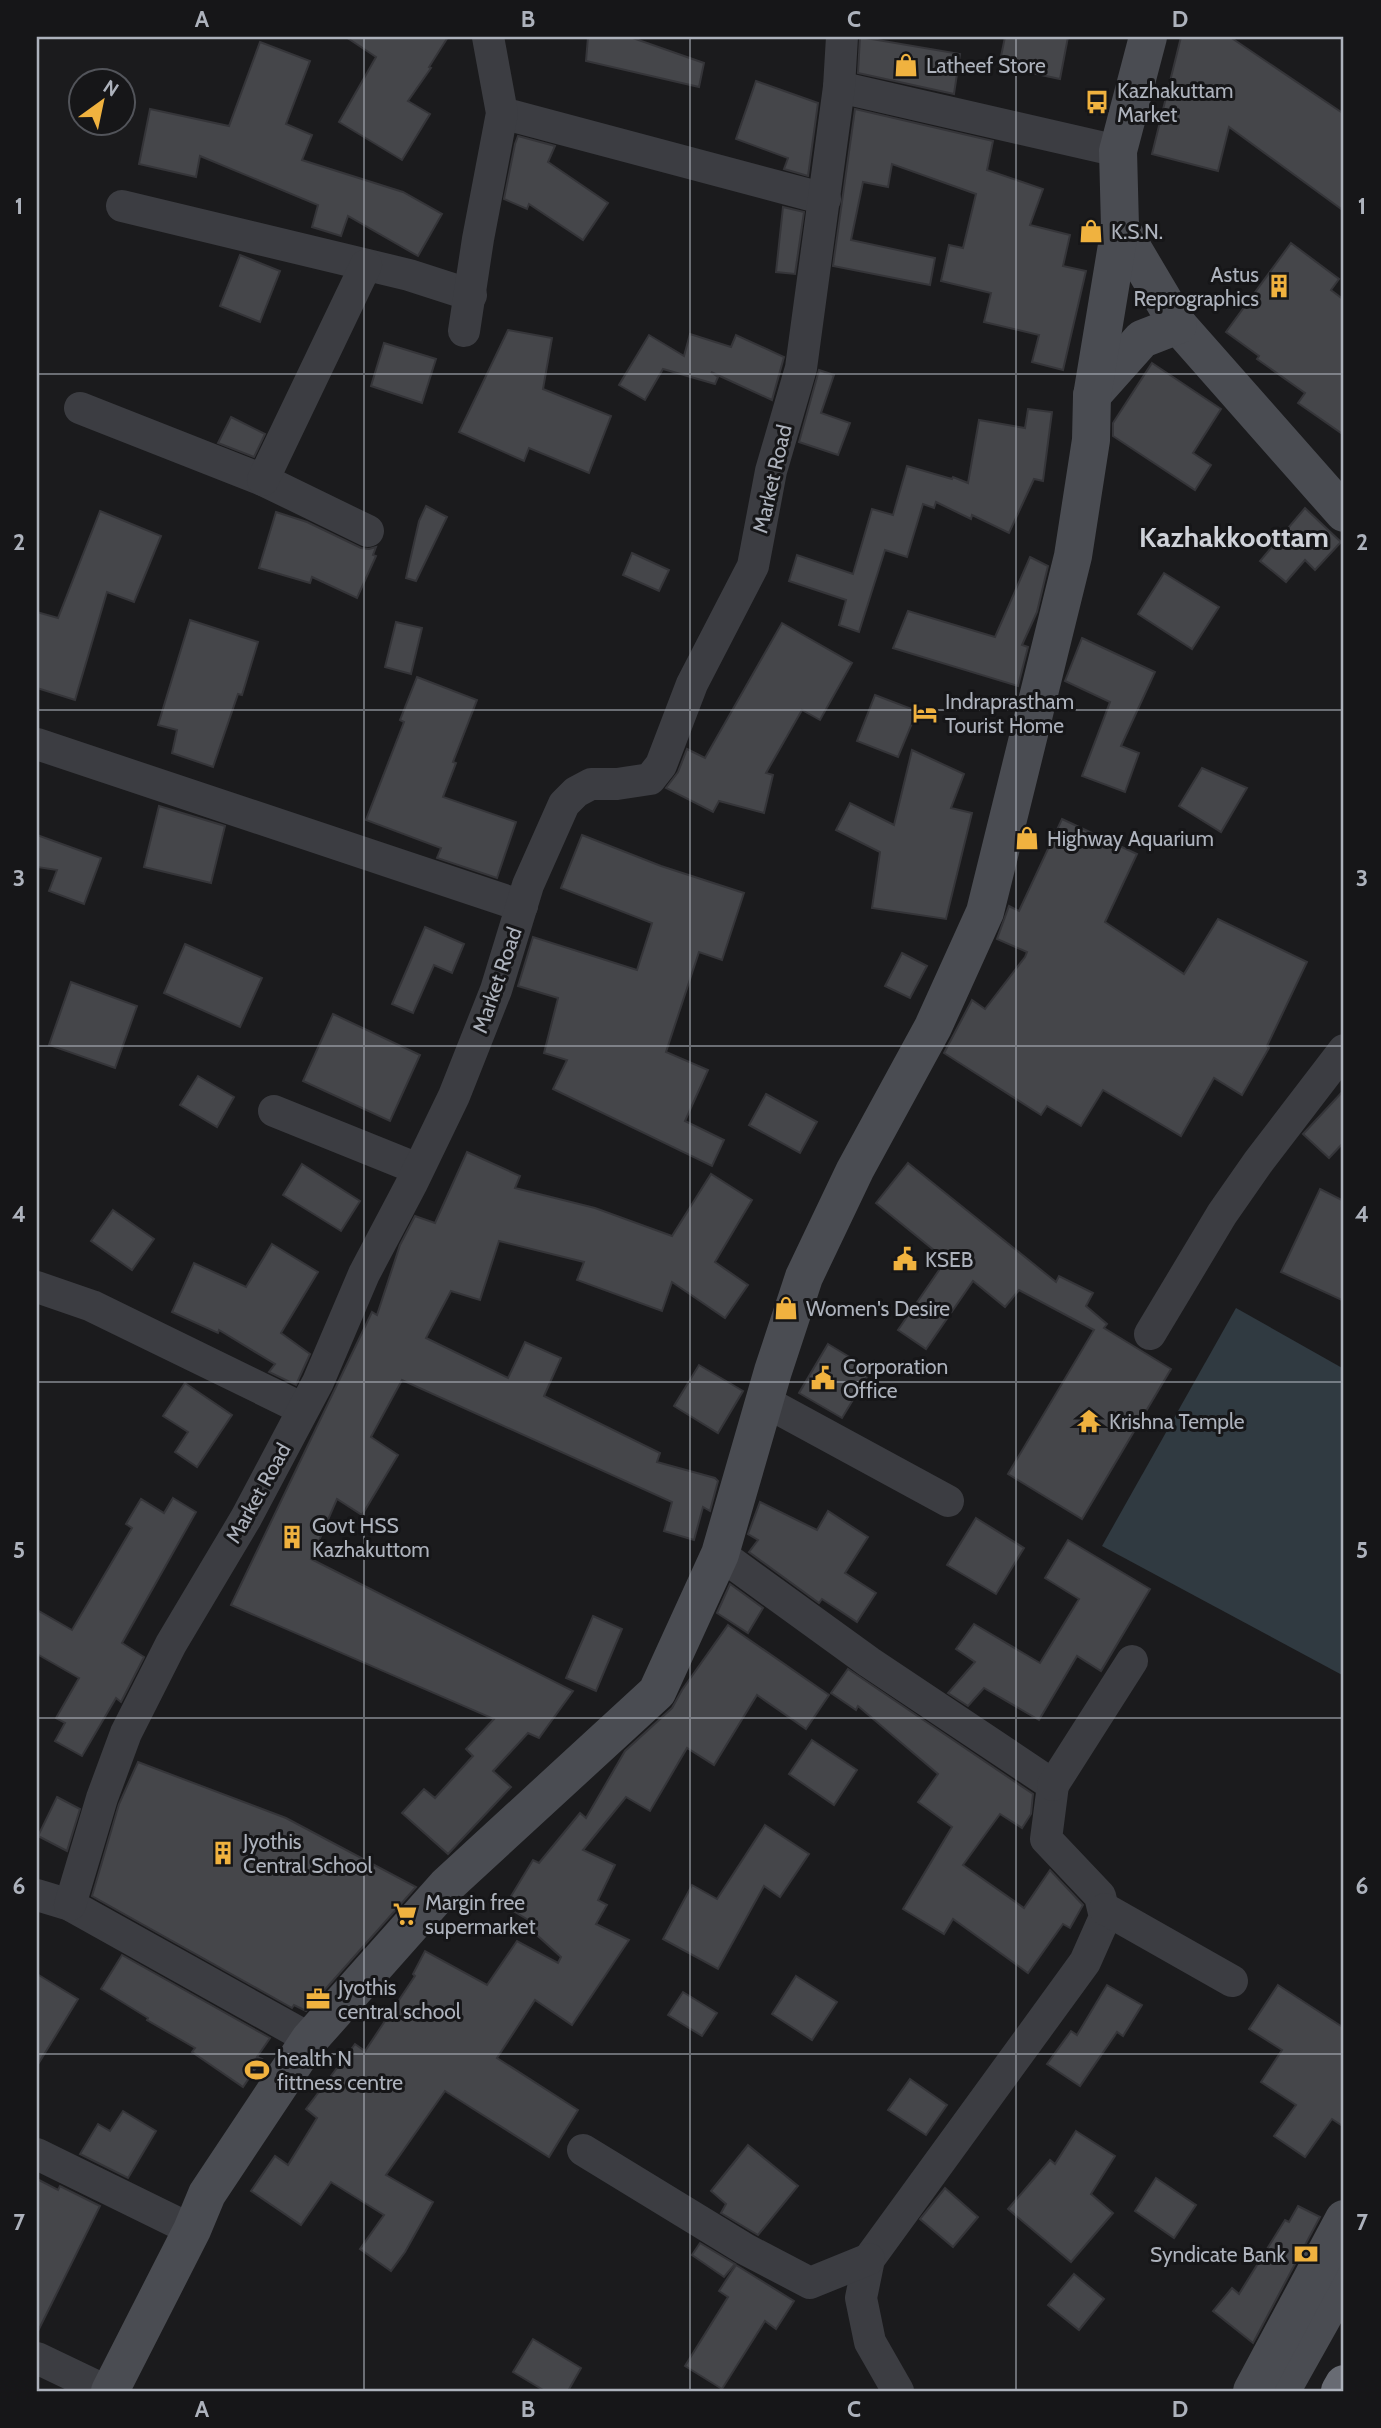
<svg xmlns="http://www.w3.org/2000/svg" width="1381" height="2428" viewBox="0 0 1381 2428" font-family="Cabin,sans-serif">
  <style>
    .water { fill: #303a41 }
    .building { fill: #45464a; stroke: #353539; stroke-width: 2 }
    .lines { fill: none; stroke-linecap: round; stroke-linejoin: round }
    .street { stroke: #3c3d42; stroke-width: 32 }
    .secondary { stroke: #4a4c52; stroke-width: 38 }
    .highway { stroke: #686b73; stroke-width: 38 }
    .grid { fill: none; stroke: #adb2bc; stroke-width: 2; stroke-opacity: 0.55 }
    .labels { text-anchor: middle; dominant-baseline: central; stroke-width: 6; stroke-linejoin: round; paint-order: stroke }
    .poi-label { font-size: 21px; fill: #adb2bc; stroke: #161618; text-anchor: start }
    .street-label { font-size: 21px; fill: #adb2bc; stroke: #161618 }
    .district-label { font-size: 28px; font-weight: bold; fill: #ced1d8; stroke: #161618 }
    .neatline { fill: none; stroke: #adb2bc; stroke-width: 2.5 }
    .grid-label { font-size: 23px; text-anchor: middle; font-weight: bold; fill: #adb2bc }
  </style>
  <rect width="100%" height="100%" fill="#1b1b1d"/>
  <polygon class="water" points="1236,1308 1344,1369 1344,1676 1102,1546"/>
  <g class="building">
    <polygon points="346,37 448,37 429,67 431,68 408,101 430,114 402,160 339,122 376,57"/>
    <polygon points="588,37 630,37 704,63 699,87 586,61"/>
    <polygon points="860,37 960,54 954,94 858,73"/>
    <polygon points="1005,37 1068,37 1060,79 999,66"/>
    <polygon points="1181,37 1230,37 1344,114 1344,211 1229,127 1218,171 1152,154"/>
    <polygon points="260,42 310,61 286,124 312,135 302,160 403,192 442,214 418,256 348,216 341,236 312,227 318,205 200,156 196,177 139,164 150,109 229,126"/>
    <polygon points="756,81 818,103 808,176 784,169 788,158 736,139"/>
    <polygon points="855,109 993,141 987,170 1043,189 1030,225 1070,235 1063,266 1086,271 1063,370 1032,362 1039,335 984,322 991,293 941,281 949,245 963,248 976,194 892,164 888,187 863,182 851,240 935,258 930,285 833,266"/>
    <polygon points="518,136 555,146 548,162 608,203 583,240 529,204 527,209 504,199 515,144"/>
    <polygon points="783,207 804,212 795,274 776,272"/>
    <polygon points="1291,243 1339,279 1331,290 1344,300 1344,435 1298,403 1305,393 1257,359 1259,356 1226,332"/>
    <polygon points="240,255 280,271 260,322 220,306"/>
    <polygon points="508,330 552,338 543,389 611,416 589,473 529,448 524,461 459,432"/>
    <polygon points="690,334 731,347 736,335 784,357 772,400 711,372 718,377 715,384 663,369 645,400 619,385 649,335 684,356"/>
    <polygon points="384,343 436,359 422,403 371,386"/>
    <polygon points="1152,363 1221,409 1193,453 1211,465 1195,490 1113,436 1113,423"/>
    <polygon points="819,370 834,375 821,413 850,423 838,455 799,442"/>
    <polygon points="1028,409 1052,412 1043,481 1034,479 1009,533 972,515 971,519 936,502 934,508 923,504 907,557 885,550 859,632 839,625 846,600 789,581 797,555 853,574 872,509 893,515 907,466 952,479 953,477 968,483 979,420 1025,428"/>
    <polygon points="231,417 265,434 254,457 218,443"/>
    <polygon points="426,506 447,517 416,581 406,578 419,521"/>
    <polygon points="1305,508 1341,542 1315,570 1305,560 1286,582 1260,561"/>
    <polygon points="100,511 161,536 134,602 107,592 75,700 37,688 37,612 58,618"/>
    <polygon points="276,512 307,522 361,548 369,549 376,547 373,555 376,556 357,598 312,577 310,583 259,568"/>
    <polygon points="632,553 669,570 659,591 623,575"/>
    <polygon points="1030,557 1048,566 1037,612 1022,645 1028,647 1018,686 893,648 908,611 995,637"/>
    <polygon points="1164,573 1219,607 1192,649 1138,614"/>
    <polygon points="190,620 258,642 242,695 238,694 213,767 172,753 177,730 158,725"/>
    <polygon points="396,622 422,628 411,674 385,667"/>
    <polygon points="782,623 852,663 820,720 802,710 766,773 773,775 764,813 719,801 713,812 666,788 678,772 687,749 705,758"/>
    <polygon points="1082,638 1155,672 1121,746 1139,753 1125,792 1082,776 1110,702 1065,681"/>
    <polygon points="417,677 477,700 453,762 456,763 443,797 516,822 497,878 437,858 441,848 366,820 404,722 400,720"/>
    <polygon points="875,695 917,711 898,757 857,741"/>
    <polygon points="912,750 964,774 951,808 972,813 946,919 872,908 880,852 836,830 850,803 894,825"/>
    <polygon points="1202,768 1247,788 1221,832 1179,806"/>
    <polygon points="159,806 225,826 211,883 144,867"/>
    <polygon points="1062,819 1137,854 1105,922 1184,974 1218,919 1307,962 1267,1046 1269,1048 1242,1095 1214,1078 1181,1136 1103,1090 1081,1126 1047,1106 1041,1115 944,1053 972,1000 985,1009 1025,957 1027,952 997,939 1009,906 1019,911"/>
    <polygon points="37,835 101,858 84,904 49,891 57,870 37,867"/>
    <polygon points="582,835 661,866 744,893 722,960 699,952 666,1052 708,1070 685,1121 724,1140 712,1166 553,1089 567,1060 544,1053 558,998 518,986 533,937 637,970 652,923 561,888"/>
    <polygon points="425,927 464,944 452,973 434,965 413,1013 392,1004"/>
    <polygon points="185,944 262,978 240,1027 164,993"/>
    <polygon points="902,953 927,966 910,998 885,986"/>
    <polygon points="71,982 137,1006 115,1068 49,1045"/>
    <polygon points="333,1014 420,1055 390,1121 303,1081"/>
    <polygon points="198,1076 234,1097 217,1127 180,1105"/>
    <polygon points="1344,1090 1344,1142 1329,1158 1303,1134"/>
    <polygon points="766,1094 817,1122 800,1153 749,1125"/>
    <polygon points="467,1152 520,1176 515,1188 595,1208 672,1236 711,1174 752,1200 715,1262 748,1285 725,1318 672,1282 662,1311 577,1280 584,1262 499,1241 480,1300 451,1291 426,1338 508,1378 525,1342 561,1358 544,1396 660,1453 657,1462 715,1478 718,1481 710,1511 703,1507 694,1540 664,1531 672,1502 402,1380 371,1437 398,1455 362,1515 337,1499 311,1559 573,1691 539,1738 528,1733 493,1771 511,1787 448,1854 402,1813 424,1789 435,1798 473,1756 466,1749 494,1719 231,1605 372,1312 377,1315 400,1245 415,1216 435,1223"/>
    <polygon points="908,1163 1056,1282 1059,1276 1093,1293 1086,1306 1107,1324 1104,1328 1171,1369 1082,1519 1008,1474 1094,1330 1019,1290 1005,1307 973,1281 926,1349 898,1330 946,1260 876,1203"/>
    <polygon points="302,1164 360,1201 341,1231 283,1195"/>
    <polygon points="1320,1189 1344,1201 1344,1301 1281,1272"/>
    <polygon points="113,1210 154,1239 132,1270 91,1241"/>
    <polygon points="272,1244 318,1272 281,1333 310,1354 296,1385 269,1372 275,1364 219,1330 218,1333 172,1312 194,1263 246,1287"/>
    <polygon points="828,1344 871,1370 842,1418 799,1393"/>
    <polygon points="699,1365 743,1391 718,1433 674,1406"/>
    <polygon points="185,1383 232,1415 197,1467 175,1452 188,1432 163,1416"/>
    <polygon points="173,1498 196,1512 122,1643 144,1657 121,1702 116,1698 82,1756 55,1741 65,1723 56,1718 79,1678 37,1654 37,1610 72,1630 132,1528 126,1524 141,1499 164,1513"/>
    <polygon points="760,1502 817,1530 828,1511 868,1537 845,1573 876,1593 857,1622 822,1599 819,1603 749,1552 758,1540 748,1534"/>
    <polygon points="976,1518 1024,1548 996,1594 947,1565"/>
    <polygon points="1068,1540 1150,1589 1101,1671 1077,1656 1039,1720 984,1688 968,1706 948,1693 975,1662 956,1649 974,1624 1040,1663 1079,1599 1045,1578"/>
    <polygon points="730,1584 763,1608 748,1633 717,1613"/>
    <polygon points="593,1616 622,1629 596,1691 566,1678"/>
    <polygon points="728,1625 829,1695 806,1729 757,1695 714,1765 687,1748 650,1811 626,1797 583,1850 615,1865 598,1900 607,1905 596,1924 629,1940 572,2025 535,2000 497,2058 578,2110 549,2157 445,2091 386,2175 433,2202 405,2252 391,2271 360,2249 384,2215 331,2182 301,2225 251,2191 275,2156 288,2165 317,2118 306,2109 355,2044 365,2051 415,1976 413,1974 425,1951 487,1985 517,1941 558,1963 561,1957 527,1926 530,1921 505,1906 533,1860 539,1863 580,1813 586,1818 625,1751 672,1708 682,1690"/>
    <polygon points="848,1669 1033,1794 1031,1814 1022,1828 1000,1814 963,1865 1024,1908 1050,1870 1083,1905 1070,1928 1063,1924 1028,1973 953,1919 944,1934 903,1909 952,1827 918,1802 938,1774 858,1706 856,1710 831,1693"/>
    <polygon points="812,1740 857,1770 834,1805 789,1774"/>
    <polygon points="138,1762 286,1818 416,1887 306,2011 294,2005 292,2008 92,1896 119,1804"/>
    <polygon points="57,1797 80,1809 67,1851 38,1836"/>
    <polygon points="765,1825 809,1854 780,1897 764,1886 718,1969 663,1939 692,1885 717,1899"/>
    <polygon points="122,1955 270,2038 257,2057 262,2059 243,2087 192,2052 195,2048 147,2020 148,2018 101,1989"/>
    <polygon points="37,1974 78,1999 37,2066"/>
    <polygon points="796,1976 837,2002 812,2040 772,2014"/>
    <polygon points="1107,1985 1142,2005 1123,2036 1117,2032 1080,2086 1047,2064 1071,2031 1077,2035"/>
    <polygon points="1278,1985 1344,2028 1344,2127 1332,2119 1305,2157 1274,2136 1296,2105 1261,2082 1282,2050 1249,2029"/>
    <polygon points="683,1992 717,2013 702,2036 668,2015"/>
    <polygon points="910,2079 947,2105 926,2135 888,2110"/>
    <polygon points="123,2111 156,2131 128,2178 80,2154 98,2124 110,2131"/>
    <polygon points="1076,2131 1115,2156 1091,2194 1113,2213 1071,2262 1008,2209 1050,2160 1055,2164"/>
    <polygon points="748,2145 798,2186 758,2235 721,2213 726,2204 711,2191"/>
    <polygon points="1156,2178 1196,2205 1174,2238 1135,2211"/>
    <polygon points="37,2179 58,2190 60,2186 100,2206 37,2333"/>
    <polygon points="945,2188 978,2217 953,2247 920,2219"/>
    <polygon points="1298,2206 1320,2217 1253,2343 1213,2311 1232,2288 1239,2294 1285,2220 1289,2222"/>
    <polygon points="700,2243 735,2264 724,2277 692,2255"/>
    <polygon points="736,2265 794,2301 776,2329 765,2321 722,2389 685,2366 728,2297 719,2291"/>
    <polygon points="1074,2274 1104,2299 1079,2330 1048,2305"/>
    <polygon points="533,2339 581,2368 568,2391 545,2391 513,2372"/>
  </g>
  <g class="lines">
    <g class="street">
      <polyline points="839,87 1118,151"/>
      <polyline points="502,113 825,199"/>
      <polyline points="122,206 409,275 471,295"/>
      <polyline points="464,331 478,239 502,113 488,37"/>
      <polyline points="80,408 263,480 368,531"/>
      <polyline points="263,480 366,265"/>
      <polyline points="37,744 522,906"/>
      <polyline points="274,1111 418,1169"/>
      <polyline points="37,1287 92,1306 303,1409"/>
      <polyline points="1150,1334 1222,1214 1259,1161 1344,1050"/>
      <polyline points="764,1401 948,1501"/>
      <polyline points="720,1554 869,1662 1053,1785 1046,1839 1100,1896 1105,1917 1085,1962 869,2259 861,2298 870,2342 898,2391"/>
      <polyline points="1053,1785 1132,1661"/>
      <polyline points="37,1895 70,1905 310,2039"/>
      <polyline points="70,1905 102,1798 126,1733 171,1644 246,1518 318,1382 364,1274 412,1183 454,1096 496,990 528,885 564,804 576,792 591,784 617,784 650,779 661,765 692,684 753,566 771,471 801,368 839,87 842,37"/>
      <polyline points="1105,1909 1232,1981"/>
      <polyline points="583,2150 745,2249 810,2283 869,2259"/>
      <polyline points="37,2154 192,2230"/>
      <polyline points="37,2358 106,2391"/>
    </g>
    <g class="secondary">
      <polyline points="1120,227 1178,325 1344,513"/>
      <polyline points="1092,395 1142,339 1178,325"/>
      <polyline points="1284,2386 1344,2279"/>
      <polyline points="110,2391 192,2230 207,2194 310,2039 446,1886 657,1692 720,1554 773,1371 804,1277 855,1170 933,1027 985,912 1073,556 1091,440 1092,396 1120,227 1118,151 1148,37"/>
      <polyline points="1252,2391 1344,2219"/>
    </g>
    <polyline class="highway" points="1340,2391 1344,2384"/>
  </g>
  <path class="grid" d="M364,37v2354M690,37v2354M1016,37v2354M37,374h1307M37,710h1307M37,1046h1307M37,1382h1307M37,1718h1307M37,2054h1307"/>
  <defs>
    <g id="shop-bare" transform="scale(1.89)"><path d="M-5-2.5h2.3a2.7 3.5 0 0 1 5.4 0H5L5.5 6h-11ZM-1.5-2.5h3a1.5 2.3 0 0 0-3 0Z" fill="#f0b23f" stroke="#161618" stroke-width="2.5" paint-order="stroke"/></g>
    <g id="bus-bare" transform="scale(1.89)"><path d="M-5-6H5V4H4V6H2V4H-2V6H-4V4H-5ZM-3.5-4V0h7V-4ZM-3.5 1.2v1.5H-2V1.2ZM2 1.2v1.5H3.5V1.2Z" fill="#f0b23f" stroke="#161618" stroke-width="2.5" paint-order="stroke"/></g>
    <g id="building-bare" transform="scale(1.89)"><path d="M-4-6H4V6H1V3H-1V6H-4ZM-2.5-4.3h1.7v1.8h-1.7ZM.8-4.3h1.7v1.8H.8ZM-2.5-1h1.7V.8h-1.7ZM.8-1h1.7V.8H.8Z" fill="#f0b23f" stroke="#161618" stroke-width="2.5" paint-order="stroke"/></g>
    <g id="hotel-bare" transform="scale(1.89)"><path d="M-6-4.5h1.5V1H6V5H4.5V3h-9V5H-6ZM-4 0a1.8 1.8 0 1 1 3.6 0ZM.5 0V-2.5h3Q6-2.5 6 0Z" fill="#f0b23f" stroke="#161618" stroke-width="2.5" paint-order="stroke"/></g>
    <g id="civic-bare" transform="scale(1.89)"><path d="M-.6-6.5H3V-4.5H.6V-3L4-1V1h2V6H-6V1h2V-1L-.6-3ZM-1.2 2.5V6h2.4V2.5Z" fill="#f0b23f" stroke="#161618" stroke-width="2.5" paint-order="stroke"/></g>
    <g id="temple-bare" transform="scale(1.89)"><path d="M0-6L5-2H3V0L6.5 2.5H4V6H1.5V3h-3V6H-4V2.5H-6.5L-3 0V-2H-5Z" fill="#f0b23f" stroke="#161618" stroke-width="2.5" paint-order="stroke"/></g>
    <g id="supermarket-bare" transform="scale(1.89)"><path d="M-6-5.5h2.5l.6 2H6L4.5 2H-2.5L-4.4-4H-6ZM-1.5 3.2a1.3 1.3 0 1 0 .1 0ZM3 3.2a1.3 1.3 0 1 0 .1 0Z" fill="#f0b23f" stroke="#161618" stroke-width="2.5" paint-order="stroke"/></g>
    <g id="office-bare" transform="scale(1.89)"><path d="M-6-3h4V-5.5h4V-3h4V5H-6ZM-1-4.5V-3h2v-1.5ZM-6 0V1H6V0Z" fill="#f0b23f" stroke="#161618" stroke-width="2.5" paint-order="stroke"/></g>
    <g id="stadium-bare" transform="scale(1.89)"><path d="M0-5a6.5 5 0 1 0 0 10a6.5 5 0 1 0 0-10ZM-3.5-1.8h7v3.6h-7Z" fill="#f0b23f" stroke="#161618" stroke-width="2.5" paint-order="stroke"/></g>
    <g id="bank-bare" transform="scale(1.89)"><path d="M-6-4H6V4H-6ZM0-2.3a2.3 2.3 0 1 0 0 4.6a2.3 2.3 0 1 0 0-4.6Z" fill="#f0b23f" stroke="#161618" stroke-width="2.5" paint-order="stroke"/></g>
  </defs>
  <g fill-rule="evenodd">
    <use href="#shop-bare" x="906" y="65"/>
    <use href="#bus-bare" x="1097" y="102"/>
    <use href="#shop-bare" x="1091" y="231"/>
    <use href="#building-bare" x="1279" y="286"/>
    <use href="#hotel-bare" x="925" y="713"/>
    <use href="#shop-bare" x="1027" y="838"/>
    <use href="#civic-bare" x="905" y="1259"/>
    <use href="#shop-bare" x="786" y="1308"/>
    <use href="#civic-bare" x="823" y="1378"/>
    <use href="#temple-bare" x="1089" y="1421"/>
    <use href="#building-bare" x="292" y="1537"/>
    <use href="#building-bare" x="223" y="1853"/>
    <use href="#supermarket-bare" x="405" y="1914"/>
    <use href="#office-bare" x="318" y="1999"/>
    <use href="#stadium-bare" x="257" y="2070"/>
    <use href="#bank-bare" x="1306" y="2254"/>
  </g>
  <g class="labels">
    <g class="poi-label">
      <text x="926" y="65">Latheef Store</text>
      <text x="1117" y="90">Kazhakuttam<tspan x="1117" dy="24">Market</tspan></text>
      <text x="1111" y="231">K.S.N.</text>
      <text x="1259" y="274" text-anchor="end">Astus<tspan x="1259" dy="24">Reprographics</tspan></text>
      <text x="945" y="701">Indraprastham<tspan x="945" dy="24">Tourist Home</tspan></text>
      <text x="1047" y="838">Highway Aquarium</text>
      <text x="925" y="1259">KSEB</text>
      <text x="806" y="1308">Women's Desire</text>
      <text x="843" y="1366">Corporation<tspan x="843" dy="24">Office</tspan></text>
      <text x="1109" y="1421">Krishna Temple</text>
      <text x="312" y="1525">Govt HSS<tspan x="312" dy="24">Kazhakuttom</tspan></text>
      <text x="243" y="1841">Jyothis<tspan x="243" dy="24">Central School</tspan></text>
      <text x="425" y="1902">Margin free<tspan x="425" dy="24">supermarket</tspan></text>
      <text x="338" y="1987">Jyothis<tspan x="338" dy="24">central school</tspan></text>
      <text x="277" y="2058">health N<tspan x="277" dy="24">fittness centre</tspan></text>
      <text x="1286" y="2254" text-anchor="end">Syndicate Bank</text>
    </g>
    <g class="street-label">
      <text transform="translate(772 479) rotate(-77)">Market Road</text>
      <text transform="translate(497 980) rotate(-71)">Market Road</text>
      <text transform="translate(258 1493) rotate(-61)">Market Road</text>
    </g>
    <g class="district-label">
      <text x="1234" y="537">Kazhakkoottam</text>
    </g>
  </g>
  <rect width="1381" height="2428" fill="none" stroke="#161618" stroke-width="77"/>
  <g transform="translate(102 102) rotate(33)"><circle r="33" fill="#161618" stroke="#52545a" stroke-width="2"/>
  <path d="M0-5L12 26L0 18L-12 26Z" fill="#f0b23f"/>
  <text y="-10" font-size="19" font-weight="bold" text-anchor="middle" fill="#adb2bc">N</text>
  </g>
  <rect x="38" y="38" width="1304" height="2352" class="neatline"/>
  <g class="grid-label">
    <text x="202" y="27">A</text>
    <text x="528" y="27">B</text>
    <text x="854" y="27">C</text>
    <text x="1180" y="27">D</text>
    <text x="19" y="214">1</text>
    <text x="1362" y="214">1</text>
    <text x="19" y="550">2</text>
    <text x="1362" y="550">2</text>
    <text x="19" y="886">3</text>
    <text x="1362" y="886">3</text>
    <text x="19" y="1222">4</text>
    <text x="1362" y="1222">4</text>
    <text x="19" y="1558">5</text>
    <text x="1362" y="1558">5</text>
    <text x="19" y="1894">6</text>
    <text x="1362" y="1894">6</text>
    <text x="19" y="2230">7</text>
    <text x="1362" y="2230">7</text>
    <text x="202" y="2417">A</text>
    <text x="528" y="2417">B</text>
    <text x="854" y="2417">C</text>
    <text x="1180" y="2417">D</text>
  </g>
</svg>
